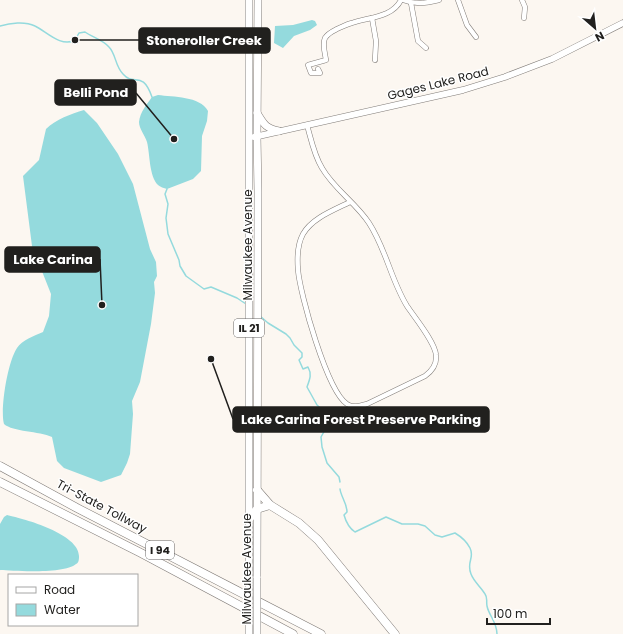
<svg xmlns="http://www.w3.org/2000/svg" width="623" height="634" viewBox="0 0 623 634" font-family="Poppins,sans-serif">
  <style>
    .water { fill: #94dadd }
    .lines { fill: none; stroke-linecap: round; stroke-linejoin: round }
    .stream { stroke: #94dadd; stroke-width: 1.5 }
    .street-casing { stroke: #817c78; stroke-width: 5.5 }
    .secondary-casing { stroke: #817c78; stroke-width: 7 }
    .primary-casing { stroke: #817c78; stroke-width: 8 }
    .highway-casing { stroke: #817c78; stroke-width: 9 }
    .street { stroke: #fff; stroke-width: 4.5 }
    .secondary { stroke: #fff; stroke-width: 6 }
    .primary { stroke: #fff; stroke-width: 7 }
    .highway { stroke: #fff; stroke-width: 8 }
    .primary-bridge-casing { stroke: #817c78; stroke-width: 8; stroke-linecap: butt }
    .primary-bridge { stroke: #fff; stroke-width: 7 }
    .labels { text-anchor: middle; dominant-baseline: central; stroke-width: 3; stroke-linejoin: round; paint-order: stroke }
    .shield { fill: #fff; stroke: #646362; stroke-width: 1 }
    .shield-label { font-size: 11px; font-weight: bold; fill: #21201e }
    .street-label { font-size: 12px; fill: #21201e; stroke: #fff }
    .leader { fill: none; stroke: #21201e; stroke-width: 1.5 }
    .callout-dot { fill: #21201e; stroke: #fff; stroke-width: 1.5 }
    .callout { fill: #21201e; stroke: #21201e; stroke-width: 1.5 }
    .callout-label { font-size: 13px; text-anchor: middle; font-weight: bold; fill: #fff }
  </style>
  <rect width="100%" height="100%" fill="#fcf7f1"/>
  <g class="water">
    <polygon points="312,20 315,21 317,25 310,30 294,36 283,48 274,43 275,26 293,25"/>
    <path d="M158,95c15,2 42,1 50,16l-1,10 -5,15 -1,35 -8,8 -26,10c-3,-1 -7,-2 -9,-4 -9,-9 -8,-31 -11,-43 -2,-7 -8,-13 -8,-20 1,-10 8,-18 13,-25z"/>
    <path d="M84,110l13,13 21,31 15,30 17,65 6,13 1,14 -3,6 1,11 -4,31 -11,58 -8,19 1,13 -3,40 -3,9 -6,12 -20,7 -37,-14 -7,-7 -5,-24c-13,-6 -39,-5 -48,-13 -4,-13 3,-61 13,-76 5,-8 17,-12 26,-16l6,-16 2,-22 -19,-48 -9,-70 16,-16 7,-31c10,-10 25,-15 38,-19z"/>
    <path d="M7,515c18,4 72,19 72,41 0,3 0,7 -3,8 -11,10 -61,7 -76,6v-46l4,-7z"/>
  </g>
  <g class="lines">
    <g class="stream">
      <path d="M0,26c10,-3 25,-5 35,0 11,5 26,22 40,14l4,-7 6,-1c7,5 18,8 24,15 7,7 6,19 14,27 11,13 19,-5 29,23"/>
      <polyline points="167,189 165,194 168,204 166,218 168,234 179,260 180,266 186,276 204,289 211,287 237,298 246,304"/>
      <path d="M260,316l8,7 18,11 4,4 4,7 8,8v4l-3,3 4,9 5,-2c4,7 2,12 -1,20l10,18 10,9 3,7 -9,16 1,10 5,16 12,14 1,5"/>
      <path d="M340,489c1,8 7,14 7,23l-3,3c2,7 5,13 11,17l31,-15 16,7h16l7,2 10,9 7,2 13,-4c5,3 12,9 15,15 5,10 -4,14 1,26 3,8 10,13 14,20 3,4 1,7 2,12 2,10 10,16 10,28"/>
    </g>
    <g class="street-casing">
      <g id="street">
        <path d="M403,0c13,5 23,3 36,0"/>
        <polyline points="458,0 467,25 476,37"/>
        <polyline points="522,0 525,7 524,18"/>
        <polyline points="411,3 418,41 426,48"/>
        <polyline points="372,18 376,41 375,60"/>
        <path d="M318,69l2,4h-9l-3,-8 18,-5c-1,-7 -4,-16 -1,-22 3,-5 8,-7 12,-9 5,-2 10,-5 15,-6 16,-6 40,-5 49,-23"/>
        <path d="M307,125c4,14 7,30 15,43 12,21 34,35 47,55 17,26 22,57 38,83 8,12 28,36 29,49 1,9 -4,16 -11,21l-58,28c-7,2 -14,4 -20,0 -20,-13 -47,-110 -49,-134 -1,-12 -1,-25 5,-36 9,-16 31,-24 47,-32"/>
      </g>
    </g>
    <g class="secondary-casing">
      <polyline id="secondary" points="254,137 463,90 505,77 552,59 623,23"/>
    </g>
    <g class="primary-casing">
      <g id="primary">
        <polyline points="249,0 249,580"/>
        <path d="M257,113c7,11 8,15 22,18"/>
        <polyline points="257,578 258,192 257,136 258,0"/>
      </g>
    </g>
    <g class="highway-casing">
      <g id="highway">
        <polyline points="0,466 77,508 321,634"/>
        <polyline points="0,482 141,553 293,634"/>
        <polyline points="257,490 270,505 299,523 318,540 395,634"/>
        <polyline points="249,519 257,509 270,505"/>
      </g>
    </g>
    <use href="#street" class="street"/>
    <use href="#secondary" class="secondary"/>
    <use href="#primary" class="primary"/>
    <use href="#highway" class="highway"/>
    <g class="primary-bridge-casing">
      <g id="primary-bridge">
        <polyline points="249,634 249,580"/>
        <polyline points="257,634 257,578"/>
      </g>
    </g>
    <use href="#primary-bridge" class="primary-bridge"/>
  </g>
  <g class="labels">
    <g class="shield">
      <rect x="234" y="319" width="30" height="18" rx="3"/>
      <rect x="146" y="541" width="28" height="18" rx="3"/>
    </g>
    <g class="shield-label">
      <text x="249" y="328">IL 21</text>
      <text x="160" y="550">I 94</text>
    </g>
    <g class="street-label">
      <text transform="translate(438 83) rotate(-14)">Gages Lake Road</text>
      <text transform="translate(247 245) rotate(-90)">Milwaukee Avenue</text>
      <text transform="translate(102 506) rotate(28)">Tri-State Tollway</text>
      <text transform="translate(246 569) rotate(-90)">Milwaukee Avenue</text>
    </g>
  </g>
  <path class="leader" d="M75 40L139 40M174 139L136 93M102 305L100 259M211 359L233 419"/>
  <g class="callout-dot">
    <circle cx="75" cy="40" r="4"/>
    <circle cx="174" cy="139" r="4"/>
    <circle cx="102" cy="305" r="4"/>
    <circle cx="211" cy="359" r="4"/>
  </g>
  <g class="callout">
    <rect x="139" y="28" width="131" height="25" rx="4"/>
    <rect x="55" y="80" width="81" height="25" rx="4"/>
    <rect x="5" y="247" width="95" height="25" rx="4"/>
    <rect x="233" y="407" width="256" height="25" rx="4"/>
  </g>
  <g class="callout-label">
    <text x="204" y="45">Stoneroller Creek</text>
    <text x="96" y="97">Belli Pond</text>
    <text x="53" y="264">Lake Carina</text>
    <text x="361" y="424">Lake Carina Forest Preserve Parking</text>
  </g>
  <rect x="8" y="574" width="130" height="52" fill="#ffffff" stroke="#a6a6a5"/>
  <rect x="16" y="587" width="20" height="6" fill="#ffffff" stroke="#a6a6a5"/>
  <text x="44" y="594" font-size="12" fill="#21201e">Road</text>
  <rect x="16" y="604" width="20" height="12" fill="#94dadd" stroke="#a6a6a5"/>
  <text x="44" y="614" font-size="12" fill="#21201e">Water</text>
  <g transform="translate(595 28) rotate(152)" stroke="#ffffff" stroke-width="3" paint-order="stroke">
  <path d="M0-3L7 15L0 10L-7 15Z" fill="#21201e"/>
  <text y="-6" font-size="11" font-weight="bold" text-anchor="middle" fill="#21201e">N</text>
  </g>
  <path d="M487 618v6h63v-6" fill="none" stroke="#21201e" stroke-width="2"/>
  <text x="493" y="618" font-size="12" fill="#21201e" stroke="#ffffff" stroke-width="3" paint-order="stroke">100 m</text>
</svg>
